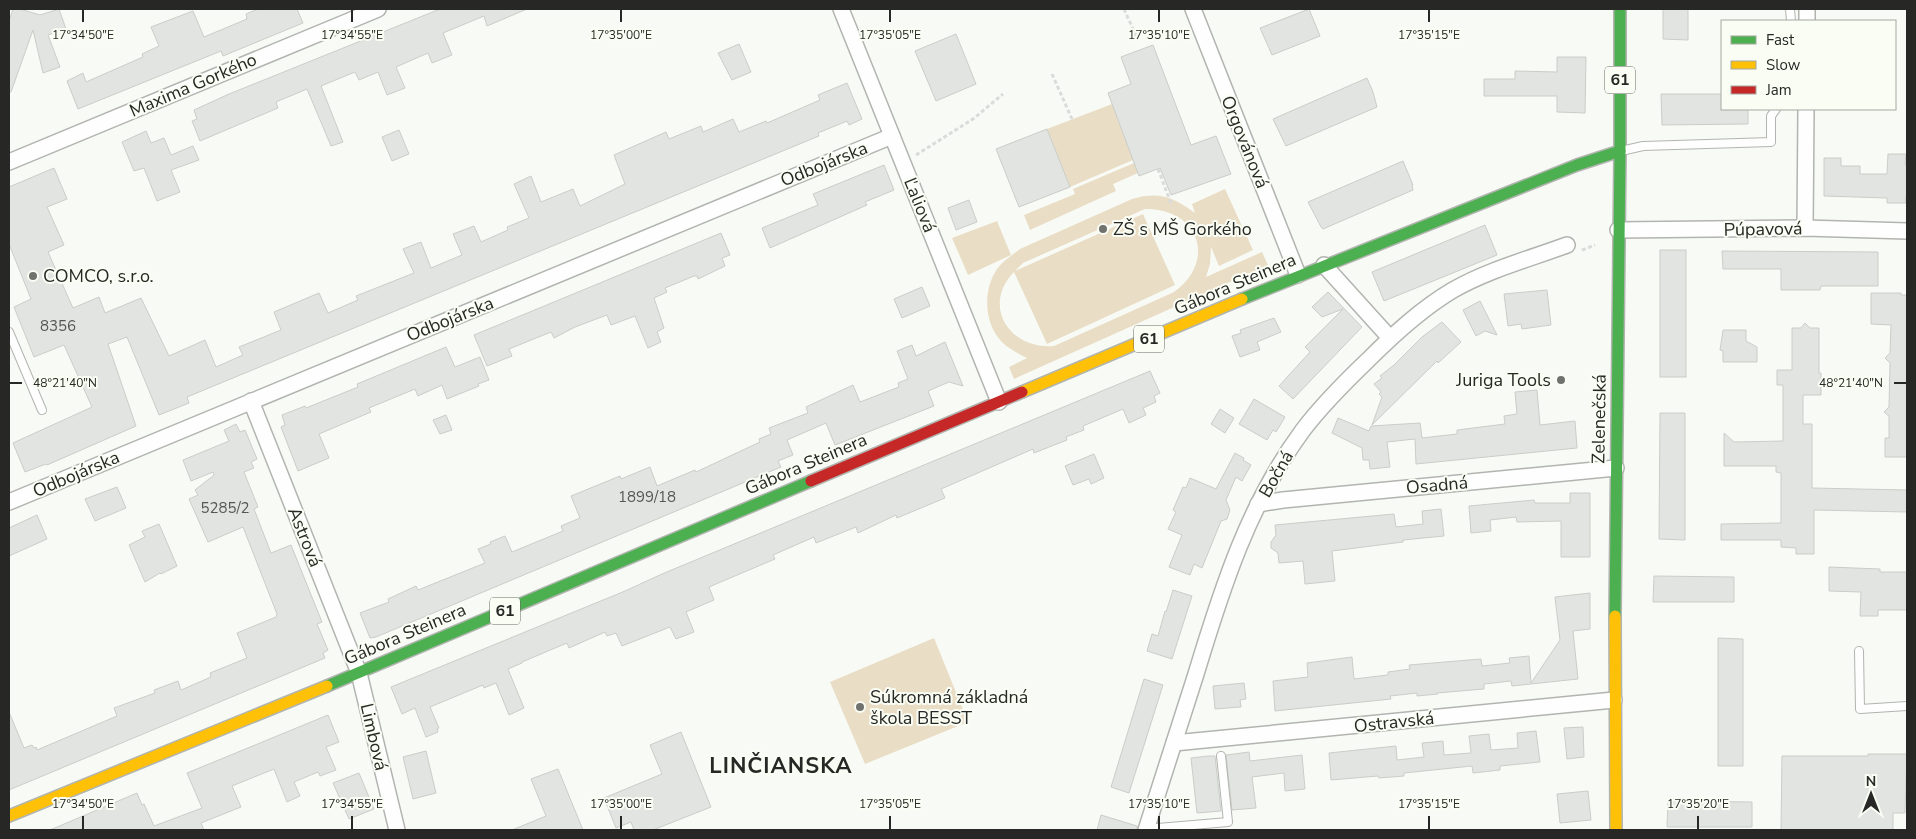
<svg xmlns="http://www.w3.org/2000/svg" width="1916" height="839" viewBox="0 0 1916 839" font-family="'Nunito Sans',sans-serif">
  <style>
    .green { fill: #eaddc6; fill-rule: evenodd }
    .building { fill: #e1e4e0; stroke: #cacdc8 }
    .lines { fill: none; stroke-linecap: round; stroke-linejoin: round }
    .lane-casing { stroke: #b2b4b0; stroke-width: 10 }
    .street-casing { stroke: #b2b4b0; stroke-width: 18 }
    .fast-casing { stroke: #b2b4b0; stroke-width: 14 }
    .slow-casing { stroke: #b2b4b0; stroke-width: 14 }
    .jam-casing { stroke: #b2b4b0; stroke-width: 14 }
    .path { stroke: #dadbda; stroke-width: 3; stroke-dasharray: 4 2.5; stroke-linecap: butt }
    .lane { stroke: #fefefe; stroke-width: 8 }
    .street { stroke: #fefefe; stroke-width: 15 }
    .fast { stroke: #4caf50; stroke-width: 11 }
    .slow { stroke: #ffc107; stroke-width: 11 }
    .jam { stroke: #c62828; stroke-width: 11 }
    .ticks { fill: none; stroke: #272825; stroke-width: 2 }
    .poi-dot { fill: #70726e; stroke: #f9fdf3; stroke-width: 2 }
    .labels { text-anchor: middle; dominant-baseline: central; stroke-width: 4; stroke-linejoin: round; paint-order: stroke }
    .number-label { font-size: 15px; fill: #565754 }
    .shield { fill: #f9fdf3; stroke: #666863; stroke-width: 1 }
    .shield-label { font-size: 16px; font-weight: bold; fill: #272825 }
    .street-label { font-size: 18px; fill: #272825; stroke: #f9fdf3 }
    .poi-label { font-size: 18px; fill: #272825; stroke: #f9fdf3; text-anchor: start }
    .district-label { font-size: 22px; font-weight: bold; letter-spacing: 1px; fill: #272825; stroke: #f9fdf3 }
    .ticks-label { font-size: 12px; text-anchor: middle; fill: #272825; stroke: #f9fdf3; stroke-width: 4; stroke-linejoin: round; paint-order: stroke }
  </style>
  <rect width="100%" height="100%" fill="#f8fbf5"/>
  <g class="green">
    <polygon points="1112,104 1133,160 1070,187 1047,129"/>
    <polygon points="1134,163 1138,173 1113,184 1116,191 1030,230 1024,215 1075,194 1073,189"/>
    <path d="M1225,189l28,61 -34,16 -8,-19 -1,17 -4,13 56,-25 6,13 -254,114 -5,-12 18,-9c-8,-4 -16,-8 -23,-14 -20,-18 -22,-53 -7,-75 6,-8 15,-14 23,-20l112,-50c27,-8 41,-2 63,14l-3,-9zM1145,209c53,-1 73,51 29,83l-120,54c-44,4 -73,-40 -40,-74l33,72 128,-59 -32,-71 -128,57 8,-8z"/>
    <polygon points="997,221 1011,255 968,275 952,238"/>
    <polygon points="934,638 968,722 865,764 830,682"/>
  </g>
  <g class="building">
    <polygon points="13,9 20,9 40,15 59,9 66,29 48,35 60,67 43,73 33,30 11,92 9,92 9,21"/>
    <polygon points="258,9 297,9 303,23 223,56 221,51 78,109 67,81 83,73 86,82 143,57 142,54 159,46 151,27 193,11 204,37 247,19 246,14"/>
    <polygon points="440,9 527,9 487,26 484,16 443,33 452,55 432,63 428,53 396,67 405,88 387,95 378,72 359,80 355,72 321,86 343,142 331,146 307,89 276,102 278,108 200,141 192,121 197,119 194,110 229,94"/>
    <polygon points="1309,9 1320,36 1272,55 1260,28"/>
    <polygon points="1663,9 1688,9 1688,40 1663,39"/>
    <polygon points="956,34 976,84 936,101 915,51"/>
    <polygon points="739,44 751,72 732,80 718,53"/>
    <polygon points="1153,45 1191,145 1216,136 1231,174 1171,195 1160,168 1139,176 1108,93 1131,84 1121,57"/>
    <polygon points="1557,57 1586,57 1585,113 1557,112 1557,96 1484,96 1484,79 1515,79 1515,71 1557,72"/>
    <polygon points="1367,78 1373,92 1377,107 1286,146 1273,119"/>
    <polygon points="847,83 862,119 849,125 847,121 818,133 819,136 187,397 189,403 159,415 127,337 108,344 136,426 47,465 46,464 25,472 13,443 92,407 64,345 34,357 14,307 31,299 9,244 9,187 54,168 67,199 47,207 64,245 48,252 73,308 99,297 105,313 141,298 169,356 205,340 216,367 243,355 239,347 281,330 274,312 319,293 328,313 358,300 356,296 414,273 403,249 421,242 431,268 462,255 453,234 474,226 481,242 508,230 507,227 529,218 514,184 531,176 541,202 573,189 580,206 625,184 614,155 666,132 669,139 701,126 703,132 733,119 739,132 766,121 767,123 820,100 818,95"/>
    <polygon points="1661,94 1722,94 1722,109 1748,109 1748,124 1662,125"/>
    <polygon points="1047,129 1070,187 1019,207 996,149"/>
    <polygon points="399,130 409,154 392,161 382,137"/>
    <polygon points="146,131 151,143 164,138 171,155 193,146 199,160 171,170 180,192 157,201 144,168 134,171 122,142"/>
    <polygon points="1888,154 1906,154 1905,165 1907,165 1907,196 1906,196 1906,203 1887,203 1887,198 1824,196 1824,158 1841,158 1841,166 1860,166 1860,174 1887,174"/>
    <polygon points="1403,161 1413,185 1412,185 1413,190 1323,229 1321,227 1308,202"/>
    <polygon points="884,165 894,190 865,202 867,205 770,248 762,228 818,205 813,194"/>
    <polygon points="969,200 977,222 956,230 948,208"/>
    <polygon points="1485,225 1497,255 1384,301 1372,272"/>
    <polygon points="721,233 730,255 722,258 725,266 698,279 697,276 694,276 665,288 667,292 654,298 664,328 657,332 661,342 648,348 635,316 611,325 607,315 575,327 554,338 551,332 509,349 512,356 487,366 474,335"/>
    <rect x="1660" y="250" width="26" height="127"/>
    <polygon points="1722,251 1878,252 1878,286 1821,286 1820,290 1781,290 1781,269 1723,269"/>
    <polygon points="922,287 930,306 902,318 894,299"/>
    <polygon points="1547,290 1551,325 1522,329 1521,324 1508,326 1504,294"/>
    <polygon points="1328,292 1362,327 1293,399 1279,386 1310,352 1305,347 1343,309 1322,317 1312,307"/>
    <polygon points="1871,293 1901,293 1901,295 1907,295 1907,457 1885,457 1885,438 1889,438 1889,416 1884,412 1889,407 1890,363 1885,358 1890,353 1891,325 1871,324"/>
    <polygon points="1480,301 1497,335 1485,331 1476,336 1463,310"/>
    <polygon points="1274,318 1281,332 1257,342 1260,350 1240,357 1232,336 1241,333 1240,330"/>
    <polygon points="1442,322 1461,342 1438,363 1437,361 1372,425 1382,397 1379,394 1381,392 1374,384 1382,378 1380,376 1394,365 1422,337"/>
    <polygon points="1805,323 1810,328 1819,328 1819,373 1821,373 1821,395 1803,395 1803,424 1812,424 1812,488 1907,490 1907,512 1814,510 1814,554 1796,554 1796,548 1781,547 1781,540 1721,540 1721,524 1781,523 1781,473 1776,472 1776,466 1724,466 1724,433 1734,442 1783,441 1783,385 1777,385 1777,370 1792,370 1792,328 1801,328"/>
    <polygon points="1723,330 1746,330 1746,341 1757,347 1757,362 1723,362 1723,351 1720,350"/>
    <polygon points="945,342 963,386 949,382 928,391 934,406 835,445 826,423 787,440 793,455 778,461 781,467 376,637 370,638 360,613 389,602 388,599 416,586 418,590 485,563 478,549 491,544 490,542 505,536 512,552 563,531 561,526 580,518 571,496 620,476 621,479 650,467 657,486 695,470 696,472 760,442 759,439 771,434 769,428 808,413 806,407 853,385 860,402 899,387 898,383 908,379 897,351 912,345 916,356"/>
    <polygon points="446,347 455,367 480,357 489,380 478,384 479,386 447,399 442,385 418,396 415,389 369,408 371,412 319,434 329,458 298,471 281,427 285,425 282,415 305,406 306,408 358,387 357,384"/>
    <polygon points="1150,371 1160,393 1154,396 1156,402 1143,408 1146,415 1129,423 1123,409 1083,426 1084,430 1066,437 1067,440 1034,453 1033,449 941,489 945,498 897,518 896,515 858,533 856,527 816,543 814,537 773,555 775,559 709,587 714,600 686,612 694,632 676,639 670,627 622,646 616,633 607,636 605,632 569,648 567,643 522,662 522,663 508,669 524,708 509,715 496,683 484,688 483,685 430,707 439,728 437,729 438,732 426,737 415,708 402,714 391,687 625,591 662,574"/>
    <polygon points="1537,390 1540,425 1575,421 1577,448 1416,464 1415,439 1387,442 1390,467 1370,469 1369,460 1363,460 1362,448 1332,433 1338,418 1369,431 1371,426 1420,423 1422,438 1457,434 1457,430 1505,424 1504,416 1517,414 1515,392"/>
    <polygon points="1254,399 1285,417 1276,432 1273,430 1267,440 1239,424"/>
    <polygon points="1220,409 1234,418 1225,433 1211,424"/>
    <polygon points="1660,413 1685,413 1685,540 1659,539"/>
    <polygon points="446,415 452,430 440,434 433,420"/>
    <polygon points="236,424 240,432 245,430 257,459 251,462 254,468 244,472 258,507 254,509 271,553 291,545 322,622 317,624 328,650 323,653 325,658 9,790 9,712 24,748 32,745 34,748 36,747 37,750 117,716 114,708 155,693 154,690 178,681 181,690 211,677 210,673 247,658 237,633 276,617 277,614 243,527 208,542 189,499 198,495 195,490 214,475 213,472 191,481 183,460 229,441 224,430"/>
    <polygon points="1235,453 1244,458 1243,460 1251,465 1242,481 1236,477 1226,500 1230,510 1227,519 1221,521 1202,568 1194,564 1190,575 1169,567 1182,535 1168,529 1176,512 1173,510 1183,487 1186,488 1190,478 1216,489"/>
    <polygon points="1094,454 1104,478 1091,484 1089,479 1073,485 1065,466"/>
    <polygon points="117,487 126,508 95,521 85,499"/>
    <polygon points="1570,493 1590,493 1590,557 1561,557 1561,521 1517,522 1516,517 1490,520 1491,531 1471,533 1469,506 1534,500 1535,503 1570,503"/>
    <polygon points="1441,509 1444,536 1403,540 1403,542 1332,551 1335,581 1305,584 1303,561 1279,563 1278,553 1271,548 1271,542 1276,535 1275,525 1394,514 1396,527 1423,524 1422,511"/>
    <polygon points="37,515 47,539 9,556 9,528"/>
    <polygon points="159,524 177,566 161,574 160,573 145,582 129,545 145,537 142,531"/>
    <polygon points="1829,567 1880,569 1880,572 1907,572 1907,610 1878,610 1878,616 1860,616 1861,592 1829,591"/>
    <polygon points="1654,576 1734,577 1734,602 1653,602"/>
    <polygon points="1173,590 1192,596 1172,659 1147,651 1152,634 1158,636 1165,611 1166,612"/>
    <polygon points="1590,593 1590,629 1573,631 1578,679 1512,686 1511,681 1484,684 1484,689 1437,693 1438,694 1417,696 1417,693 1390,696 1391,699 1275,711 1273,681 1308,677 1307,663 1352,657 1354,679 1388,675 1388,672 1410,669 1409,665 1481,659 1482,666 1510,663 1509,658 1529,656 1531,683 1560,640 1555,597"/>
    <polygon points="1718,638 1743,639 1743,766 1718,766"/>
    <polygon points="1144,679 1163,685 1129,793 1111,787"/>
    <polygon points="1244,683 1246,699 1240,700 1241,707 1215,709 1213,686"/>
    <polygon points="328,715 339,742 326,747 336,770 320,776 318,772 294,782 300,796 287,802 274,769 232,786 241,807 201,823 204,830 50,830 137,793 142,805 144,804 154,826 202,808 187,773"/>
    <polygon points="1583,727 1584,757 1567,759 1564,728"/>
    <polygon points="1536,731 1540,762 1500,766 1500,770 1473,773 1472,766 1404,773 1404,776 1379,778 1378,776 1331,780 1329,753 1396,746 1397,760 1424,757 1422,743 1443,741 1444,755 1471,753 1469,736 1489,734 1491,750 1518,748 1517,733"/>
    <polygon points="681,732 711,807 653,830 634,830 631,822 616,828 604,798 662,774 650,745"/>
    <polygon points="426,751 436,793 413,799 403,757"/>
    <polygon points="1249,752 1250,761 1302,755 1305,789 1285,791 1284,773 1252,777 1256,808 1232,810 1226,755"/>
    <polygon points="1868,754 1907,754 1905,813 1893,813 1893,830 1781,830 1782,756 1868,756"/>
    <polygon points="1208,756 1215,756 1221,811 1197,813 1191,758"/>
    <polygon points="558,769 583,830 512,830 546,816 531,779"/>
    <polygon points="359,773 374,809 349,819 333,783"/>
    <polygon points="1588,791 1591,820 1560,823 1557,794"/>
    <polygon points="1668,801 1752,802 1752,827 1667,827"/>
    <polygon points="1101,815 1137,826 1137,830 1097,830"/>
  </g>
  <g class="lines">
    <g class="lane-casing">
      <g id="lane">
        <polyline points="1790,9 1791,21"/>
        <polyline points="1621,151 1643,146 1771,142 1771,116 1776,109"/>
        <polyline points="9,332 42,410"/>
        <polyline points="1859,651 1860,709 1907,706"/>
        <polyline points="1146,829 1228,822 1221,756"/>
      </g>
    </g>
    <g class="street-casing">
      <g id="street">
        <polyline points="841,9 999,402"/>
        <polyline points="1193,9 1298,275"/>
        <polyline points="1807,21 1807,9"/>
        <polyline points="9,162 378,9"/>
        <polyline points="1805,228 1806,109"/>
        <polyline points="1618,230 1805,228 1907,231"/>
        <polyline points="1324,265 1390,338"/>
        <polyline points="251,401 359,673 397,830"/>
        <polyline points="9,502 892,136"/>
        <polyline points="1258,504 1283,500 1616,468"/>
        <polyline points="1174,743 1614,700"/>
        <path d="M1146,830c17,-52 33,-104 50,-156 26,-86 53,-171 107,-244 19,-25 42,-48 65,-70 26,-26 53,-51 85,-70 35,-20 76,-31 114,-45"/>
      </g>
    </g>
    <g class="fast-casing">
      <g id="fast">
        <polyline points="1242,299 1577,165 1620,151 1620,9"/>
        <polyline points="1615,616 1620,151"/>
        <polyline points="327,686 811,481"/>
      </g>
    </g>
    <g class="slow-casing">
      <g id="slow">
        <polyline points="1022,392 1242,299"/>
        <polyline points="1615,616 1616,830"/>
        <polyline points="9,816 327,686"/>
      </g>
    </g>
    <g class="jam-casing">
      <polyline id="jam" points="811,481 1022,392"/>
    </g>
    <g class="path">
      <polyline points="1124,9 1138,40"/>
      <polyline points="1052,74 1072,119"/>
      <polyline points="916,155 973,119 1003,94"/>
      <polyline points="1158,169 1172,206"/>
      <polyline points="1582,250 1595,245"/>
    </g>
    <use href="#lane" class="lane"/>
    <use href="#street" class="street"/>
    <use href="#fast" class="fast"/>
    <use href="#slow" class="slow"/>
    <use href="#jam" class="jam"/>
  </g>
  <path class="ticks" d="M83,10v12M352,10v12M621,10v12M890,10v12M1159,10v12M1429,10v12M10,383h12M1894,383h12M83,816v13M352,816v13M621,816v13M890,816v13M1159,816v13M1429,816v13M1698,816v13"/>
  <g class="poi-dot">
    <circle cx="1103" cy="229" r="5"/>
    <circle cx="33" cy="276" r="5"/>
    <circle cx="1561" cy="380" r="5"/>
    <circle cx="860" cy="707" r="5"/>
  </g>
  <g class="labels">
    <g class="number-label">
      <text x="58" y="326">8356</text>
      <text x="647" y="497">1899/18</text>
      <text x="225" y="508">5285/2</text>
    </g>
    <g class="shield">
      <rect x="1605" y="66.5" width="30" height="27" rx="4"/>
      <rect x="1134" y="325.5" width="30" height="27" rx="4"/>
      <rect x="490" y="597.5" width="30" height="27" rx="4"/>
    </g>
    <g class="shield-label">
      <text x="1620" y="80">61</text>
      <text x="1149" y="339">61</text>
      <text x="505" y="611">61</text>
    </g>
    <g class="street-label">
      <text transform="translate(193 85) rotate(-23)">Maxima Gorkého</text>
      <text transform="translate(1245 142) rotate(68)">Orgovánová</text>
      <text transform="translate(824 164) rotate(-22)">Odbojárska</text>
      <text transform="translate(920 205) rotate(68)">Ľaliová</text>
      <text transform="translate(1763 229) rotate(-1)">Púpavová</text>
      <text transform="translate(1235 284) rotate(-23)">Gábora Steinera</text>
      <text transform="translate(450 319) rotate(-22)">Odbojárska</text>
      <text transform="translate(1599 419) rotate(-89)">Zelenečská</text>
      <text transform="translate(806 464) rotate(-23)">Gábora Steinera</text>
      <text transform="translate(76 474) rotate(-23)">Odbojárska</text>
      <text transform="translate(1276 474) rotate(-60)">Bočná</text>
      <text transform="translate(1437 485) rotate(-5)">Osadná</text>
      <text transform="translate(305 537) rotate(68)">Astrová</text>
      <text transform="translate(405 634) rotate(-23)">Gábora Steinera</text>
      <text transform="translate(1394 722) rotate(-6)">Ostravská</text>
      <text transform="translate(374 737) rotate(77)">Limbová</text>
    </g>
    <g class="poi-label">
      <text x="1113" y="229">ZŠ s MŠ Gorkého</text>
      <text x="43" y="276">COMCO, s.r.o.</text>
      <text x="1551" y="380" text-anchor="end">Juriga Tools</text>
      <text x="870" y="697">Súkromná základná<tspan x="870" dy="21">škola BESST</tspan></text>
    </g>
    <g class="district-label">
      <text x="781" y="766">LINČIANSKA</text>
    </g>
  </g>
  <g class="ticks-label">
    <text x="83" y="39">17°34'50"E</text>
    <text x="352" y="39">17°34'55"E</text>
    <text x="621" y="39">17°35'00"E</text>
    <text x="890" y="39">17°35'05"E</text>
    <text x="1159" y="39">17°35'10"E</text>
    <text x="1429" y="39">17°35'15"E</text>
    <text x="65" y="387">48°21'40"N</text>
    <text x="1851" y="387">48°21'40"N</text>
    <text x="83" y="808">17°34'50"E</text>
    <text x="352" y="808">17°34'55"E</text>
    <text x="621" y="808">17°35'00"E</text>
    <text x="890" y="808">17°35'05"E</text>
    <text x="1159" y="808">17°35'10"E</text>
    <text x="1429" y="808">17°35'15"E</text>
    <text x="1698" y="808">17°35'20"E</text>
  </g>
  <rect width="1916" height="839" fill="none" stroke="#272825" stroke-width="20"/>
  <rect x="1721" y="20" width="175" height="90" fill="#f9fdf3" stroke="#a5a8a1"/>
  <rect x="1731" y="36" width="25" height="8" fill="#4caf50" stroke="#a5a8a1"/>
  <text x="1766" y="45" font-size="15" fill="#272825">Fast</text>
  <rect x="1731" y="61" width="25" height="8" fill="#ffc107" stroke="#a5a8a1"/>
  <text x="1766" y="70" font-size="15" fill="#272825">Slow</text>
  <rect x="1731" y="86" width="25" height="8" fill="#c62828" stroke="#a5a8a1"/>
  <text x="1766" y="95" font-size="15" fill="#272825">Jam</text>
  <g transform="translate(1871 794)" stroke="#f9fdf3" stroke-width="4" paint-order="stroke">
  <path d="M0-4L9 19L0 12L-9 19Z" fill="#272825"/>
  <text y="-8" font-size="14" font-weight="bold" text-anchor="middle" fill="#272825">N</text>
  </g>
</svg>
